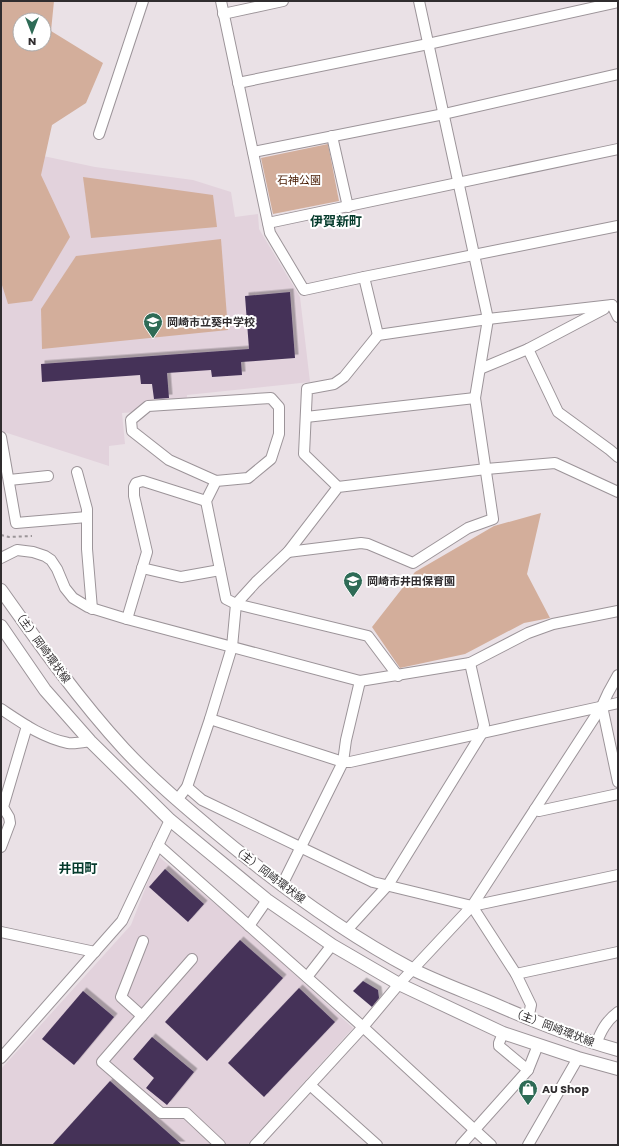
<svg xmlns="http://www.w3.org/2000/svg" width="619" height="1146" viewBox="0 0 619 1146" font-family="Poppins,'Noto Sans JP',sans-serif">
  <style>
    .built { fill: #e2d2dc }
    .green { fill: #d3ae9b; fill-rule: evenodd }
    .building { fill: #453359; filter: url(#shadow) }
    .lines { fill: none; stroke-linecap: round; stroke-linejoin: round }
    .minor-casing { stroke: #9c9499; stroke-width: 12 }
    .major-casing { stroke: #9c9499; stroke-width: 14 }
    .path { stroke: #9b9598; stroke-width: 2; stroke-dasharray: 3 3; stroke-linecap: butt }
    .minor { stroke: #fff; stroke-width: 10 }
    .major { stroke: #fff; stroke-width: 12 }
    .labels { text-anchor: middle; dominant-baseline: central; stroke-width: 4; stroke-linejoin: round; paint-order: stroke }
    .park-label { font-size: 11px; fill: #471a00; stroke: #fff }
    .poi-label { font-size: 11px; font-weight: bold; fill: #302d2f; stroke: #fff; text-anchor: start }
    .street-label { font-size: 11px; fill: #302d2f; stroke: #fff }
    .quarter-label { font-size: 13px; font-weight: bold; fill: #053b2c; stroke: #fff }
  </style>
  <defs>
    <filter id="shadow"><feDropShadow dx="3.5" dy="-3.5" stdDeviation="0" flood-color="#0004"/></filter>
  </defs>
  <rect width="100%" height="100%" fill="#eae1e6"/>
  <g class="built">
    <polygon points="1,149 29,153 95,167 193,180 231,192 235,217 258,214 259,229 300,297 310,382 187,395 186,409 122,413 125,444 109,446 109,466 1,431"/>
    <polygon points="158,856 245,929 353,1028 247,1145 1,1145 1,1069 131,925"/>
  </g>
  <g class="green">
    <path d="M1,1h53l-3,30 52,32 -17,40 -34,22 -11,50 29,62 -38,64 -24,3 -7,-22zM20,20h24v24h-24z"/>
    <polygon points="328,144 339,201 273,214 261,158"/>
    <polygon points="83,177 213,195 217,227 91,238"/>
    <polygon points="221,239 228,330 42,349 41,309 76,256"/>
    <polygon points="541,513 527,574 550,618 524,623 465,654 400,668 372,627 415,572 494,526"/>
  </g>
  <g class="building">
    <polygon points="290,292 295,358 241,362 242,375 212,377 211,370 167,373 169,398 154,399 152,384 141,384 140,375 42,382 41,364 249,349 245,296"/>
    <polygon points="165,869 204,904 188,922 149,887"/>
    <polygon points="240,940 283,978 207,1061 165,1022"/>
    <polygon points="363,981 378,990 379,998 372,1007 353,991"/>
    <polygon points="299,988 335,1022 264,1097 228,1063"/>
    <polygon points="83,991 114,1017 74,1065 42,1039"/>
    <polygon points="152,1037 194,1072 167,1105 146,1088 154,1078 133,1059"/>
    <polygon points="110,1081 182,1145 52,1145"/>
  </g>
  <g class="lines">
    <g class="minor-casing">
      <g id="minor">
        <polyline points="221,1 270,233 304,290 364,277 618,226"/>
        <polyline points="223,14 283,1"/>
        <polyline points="238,83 428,44 618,2"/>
        <polyline points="99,134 143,1"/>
        <polyline points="332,136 348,207"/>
        <polyline points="253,152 444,114 618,74"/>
        <polyline points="268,223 618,149"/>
        <polyline points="364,277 378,335"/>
        <polyline points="612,305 618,317"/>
        <polyline points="528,349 558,412 610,450 618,457"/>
        <polyline points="480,369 528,349 604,309"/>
        <polyline points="306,417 475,398"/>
        <polyline points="1,437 16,523 87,517"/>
        <polyline points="77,472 87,509 87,549 92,609"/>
        <polyline points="9,480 48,476"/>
        <polyline points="216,481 248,478 271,459 279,434 279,407 271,398 148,406 131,420 132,431 169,460 216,481 206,501 226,599 236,604 368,636 398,676"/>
        <polyline points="338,487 304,454 307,389 334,384 344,377 378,335 488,319 612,305"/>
        <polyline points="288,552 361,543 368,544 413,563 468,528 493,519 475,398 488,319 419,1"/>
        <polyline points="1,558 17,550 33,552 45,556 51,560 57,569 65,588 73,598 88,607 127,619 360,681 470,663 528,633 553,624 618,611"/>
        <polyline points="142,568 181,577 220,570"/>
        <polyline points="127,619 147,552 134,496 134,487 136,483 143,481 206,501"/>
        <polyline points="602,706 618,782"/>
        <path d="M1,709c21,14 42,29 67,34 7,1 16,-1 22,-2"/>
        <polyline points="210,719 343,762 350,762 618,703"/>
        <polyline points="187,787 202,800 373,882 472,906 618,875"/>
        <polyline points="177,800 187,787 210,719 232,647 236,604 256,582 288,552 338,487 486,469 555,463 618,492"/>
        <polyline points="535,809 539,811 618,794"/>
        <polyline points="158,845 363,1027 491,1145"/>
        <polyline points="1,847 10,823 9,817 3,807 27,726"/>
        <polyline points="282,885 343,762 346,740 360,681"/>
        <polyline points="472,906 516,974 531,1005 528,1019"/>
        <polyline points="249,926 267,900"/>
        <polyline points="347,930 388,885 482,733 484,725 470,663"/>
        <polyline points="1,932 95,952"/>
        <polyline points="143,941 121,997 142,1016 102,1062 161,1113 186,1113 220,1145"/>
        <polyline points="516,974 618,952"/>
        <polyline points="307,977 332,945"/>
        <polyline points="142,1016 192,959"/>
        <polyline points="503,1033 499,1043 499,1046 528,1070"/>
        <path d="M596,1044c5,-13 10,-23 22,-32"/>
        <polyline points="1,1058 122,921 170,820"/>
        <polyline points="310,1085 377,1145"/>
        <polyline points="255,1145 363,1027 399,984 472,906 602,706 608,693 618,675"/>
        <polyline points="461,1145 528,1070 538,1045"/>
        <polyline points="528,1145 578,1058"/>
      </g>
    </g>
    <g class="major-casing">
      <g id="major">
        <path d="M1,590c39,55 78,110 123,159 28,30 60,57 91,83 61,51 127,100 197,137 26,13 54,23 80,34 41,18 83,35 126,47"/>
        <polyline points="1,626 45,690 90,741 170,820 267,900 332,945 399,984 503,1033 578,1058 618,1069"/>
      </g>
    </g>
    <polyline class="path" points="1,535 9,537 32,536"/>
    <use href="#minor" class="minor"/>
    <use href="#major" class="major"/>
  </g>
  <defs>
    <g id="school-pin" transform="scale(1)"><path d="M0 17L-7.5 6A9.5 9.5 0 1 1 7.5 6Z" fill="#2e6b56" stroke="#fff"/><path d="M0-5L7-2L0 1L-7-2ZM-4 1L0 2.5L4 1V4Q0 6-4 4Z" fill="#fff"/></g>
    <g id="shop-pin" transform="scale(1)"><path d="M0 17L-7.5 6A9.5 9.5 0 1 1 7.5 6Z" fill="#2e6b56" stroke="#fff"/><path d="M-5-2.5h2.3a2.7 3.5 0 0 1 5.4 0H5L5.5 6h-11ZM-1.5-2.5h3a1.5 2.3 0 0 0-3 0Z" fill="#fff"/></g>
  </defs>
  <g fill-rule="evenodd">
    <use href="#school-pin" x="153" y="322"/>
    <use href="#school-pin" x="353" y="581"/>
    <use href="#shop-pin" x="528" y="1089"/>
  </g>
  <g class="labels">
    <g class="park-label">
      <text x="299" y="180">石神公園</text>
    </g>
    <g class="poi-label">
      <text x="167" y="322">岡崎市立葵中学校</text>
      <text x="367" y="581">岡崎市井田保育園</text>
      <text x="542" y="1089">AU Shop</text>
    </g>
    <g class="street-label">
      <text transform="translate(42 646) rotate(54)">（主）岡崎環状線</text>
      <text transform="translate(269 874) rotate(37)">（主）岡崎環状線</text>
      <text transform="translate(553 1027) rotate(21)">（主）岡崎環状線</text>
    </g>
    <g class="quarter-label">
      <text x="336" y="221">伊賀新町</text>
      <text x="78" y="868">井田町</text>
    </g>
  </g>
  <rect width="619" height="1146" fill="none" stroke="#302d2f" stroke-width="4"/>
  <g transform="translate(32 32) rotate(180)"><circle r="19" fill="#ffffff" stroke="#acabac"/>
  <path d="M0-3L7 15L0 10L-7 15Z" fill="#2e6b56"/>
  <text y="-6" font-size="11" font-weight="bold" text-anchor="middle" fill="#302d2f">N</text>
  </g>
</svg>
